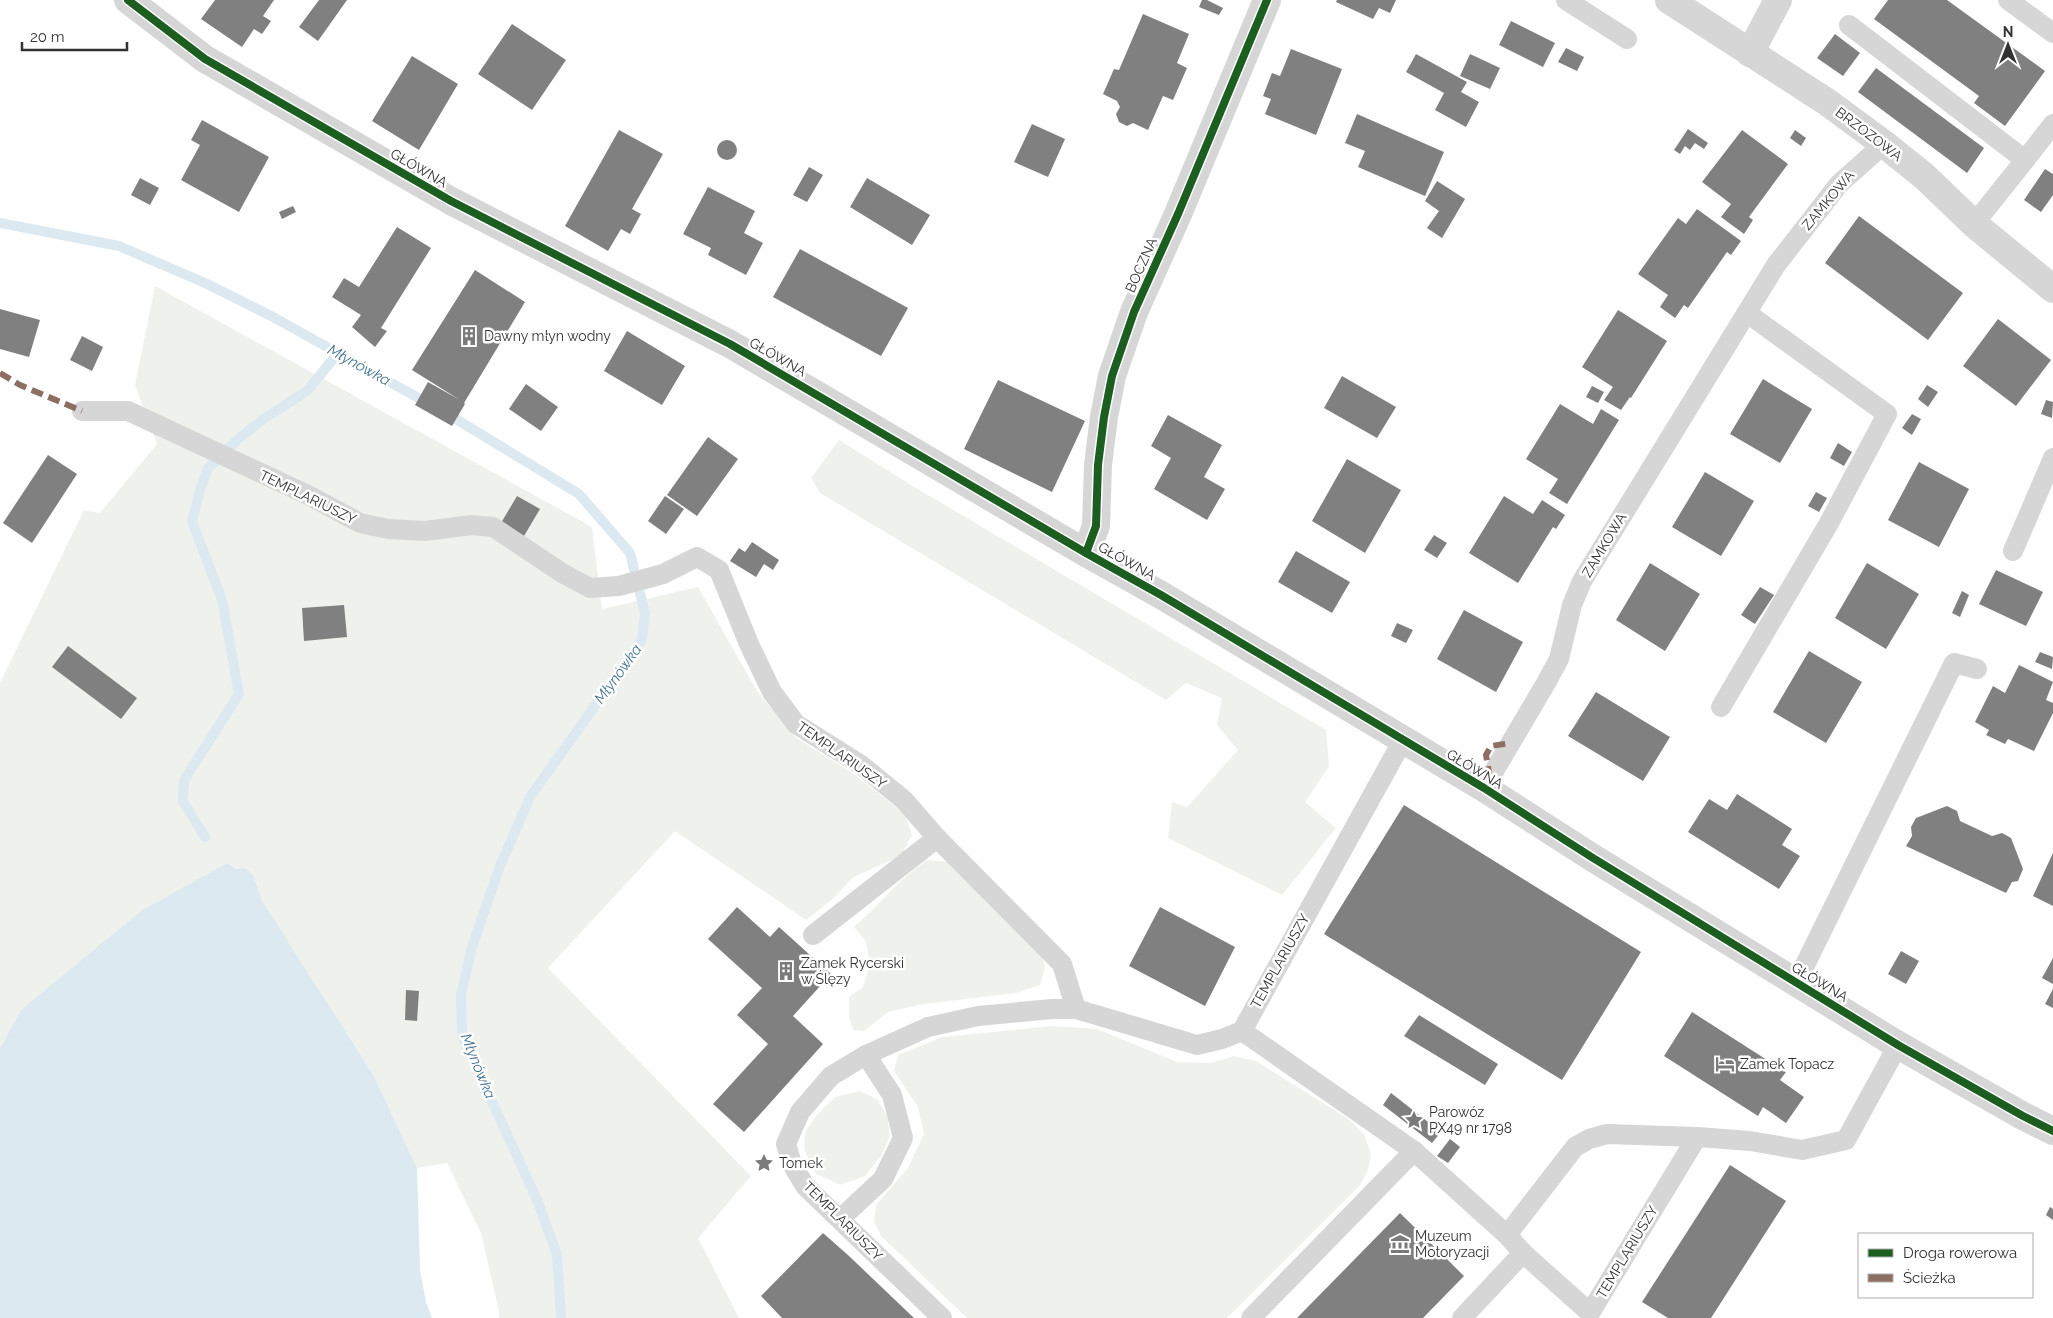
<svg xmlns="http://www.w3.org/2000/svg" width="2053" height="1318" viewBox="0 0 2053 1318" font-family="Raleway,sans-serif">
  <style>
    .green { fill: #eff2ec }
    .water { fill: #dce9f0 }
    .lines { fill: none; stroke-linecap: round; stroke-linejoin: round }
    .stream { stroke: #dce9f0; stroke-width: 10 }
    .building { fill: #808080 }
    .lane { stroke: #d6d6d6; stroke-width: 20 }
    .street { stroke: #d6d6d6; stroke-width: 28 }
    .quiet { stroke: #8d6e63; stroke-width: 6; stroke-dasharray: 12 6; stroke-linecap: butt }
    .cycleway-casing { stroke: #fff; stroke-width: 11 }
    .cycleway { stroke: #1b5e20; stroke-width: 8 }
    .labels { text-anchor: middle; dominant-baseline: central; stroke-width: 5; stroke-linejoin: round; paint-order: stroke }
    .street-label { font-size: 14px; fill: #323232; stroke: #fff }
    .poi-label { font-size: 14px; fill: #323232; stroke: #fff; text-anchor: start }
    .water-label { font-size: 15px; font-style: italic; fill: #45748f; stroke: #fff }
  </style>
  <rect width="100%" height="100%" fill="#fff"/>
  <g class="green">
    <polygon points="155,286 592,527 602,609 698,587 757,691 795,737 851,772 905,814 912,835 902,855 852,878 835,897 806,920 675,831 548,968 751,1176 698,1238 739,1318 499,1318 499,1311 481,1233 447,1163 417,1168 374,1076 263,902 253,875 237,869 227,863 198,880 21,1010 0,1048 0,683 84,510 100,513 157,444 135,385"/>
    <polygon points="839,440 911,485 1326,730 1329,766 1305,802 1336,828 1282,895 1168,838 1172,802 1187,807 1238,750 1217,725 1222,698 1186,683 1166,700 820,493 811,478"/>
    <path d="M927,860l24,2 91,92 3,14 -5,17 -24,8 -92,11 -36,8 -24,19 -11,-1 -4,-13v-20l14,-10 7,-22 -4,-23 -12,-15c25,-22 45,-48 73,-67z"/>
    <polygon points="1052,1026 1097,1029 1177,1062 1211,1063 1234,1056 1256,1061 1350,1120 1364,1134 1371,1154 1368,1170 1360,1185 1227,1318 967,1318 881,1236 874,1222 876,1205 908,1168 924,1134 918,1107 894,1071 898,1055 942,1037"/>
    <polygon points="860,1091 877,1099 887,1116 890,1136 881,1156 865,1176 840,1185 815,1173 804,1149 805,1132 817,1115 835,1097"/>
  </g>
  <polygon class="water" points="227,863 237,869 245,868 253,875 263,902 374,1076 417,1168 420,1270 426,1302 432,1318 0,1318 0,1048 21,1010 141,911"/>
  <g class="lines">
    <g class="stream">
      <polyline points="0,223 119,246 205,283 275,318 431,405"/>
      <polyline points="446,413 579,494 630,553 645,613 642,640 530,797 500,866 472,947 461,995 462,1036 538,1202 557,1255 561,1318"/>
      <polyline points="205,837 183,801 184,780 239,694 222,600 192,521 201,487 208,468 238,439 265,418 307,391 338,353"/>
    </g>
  </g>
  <g class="building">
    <polygon points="215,0 274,0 263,16 271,21 262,34 254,29 242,47 201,19"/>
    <polygon points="319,0 347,0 318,41 299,27"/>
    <polygon points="1202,0 1207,0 1223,8 1219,15 1199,7"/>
    <polygon points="1337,0 1396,0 1390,13 1379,8 1373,19 1336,2"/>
    <polygon points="1888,0 1947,0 2045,71 2005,126 1974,103 1979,96 1874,19"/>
    <polygon points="1143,14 1189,34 1177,63 1187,68 1173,100 1163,96 1148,130 1133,123 1127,126 1119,122 1116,114 1120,107 1117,101 1103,94 1114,69 1119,70"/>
    <polygon points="1511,21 1555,43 1543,67 1499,45"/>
    <polygon points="512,24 566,60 532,110 478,74"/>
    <polygon points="1835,34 1860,53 1843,76 1817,58"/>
    <polygon points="1566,48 1584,57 1577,71 1558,62"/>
    <polygon points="1291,49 1342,69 1316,135 1265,114 1271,99 1263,96 1272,73 1280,76"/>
    <polygon points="1416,54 1467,82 1461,92 1479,102 1466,127 1435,110 1444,93 1406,72"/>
    <polygon points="1470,54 1500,68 1490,89 1460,76"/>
    <polygon points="412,56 458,84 419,150 372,121"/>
    <polygon points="1876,68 1984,148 1967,173 1858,92"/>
    <polygon points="1357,114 1444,152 1425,196 1358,167 1365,151 1345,143"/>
    <polygon points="202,120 269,157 239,212 181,180 200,145 191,140"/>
    <polygon points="1032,124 1065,139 1048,177 1014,162"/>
    <polygon points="1688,129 1708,143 1704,149 1695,143 1690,150 1685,146 1680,154 1674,150"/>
    <polygon points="619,130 663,154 632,209 641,214 630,234 621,229 608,251 565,226"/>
    <polygon points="1742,130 1788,164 1749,217 1753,220 1744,234 1721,217 1731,204 1702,182"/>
    <polygon points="1795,130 1806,138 1801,146 1790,138"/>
    <circle cx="727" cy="150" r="10"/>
    <polygon points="809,167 823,175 807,202 793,195"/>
    <polygon points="2045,169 2053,174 2053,195 2041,212 2024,200"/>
    <polygon points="140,178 159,188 150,205 131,195"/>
    <polygon points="867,178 930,215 912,245 850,207"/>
    <polygon points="1437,181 1465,199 1442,238 1427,228 1439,211 1425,201"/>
    <polygon points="708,187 755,211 744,233 763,243 746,275 708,255 711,248 683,234"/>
    <polygon points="293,206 296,212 282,219 279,212"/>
    <polygon points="1697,209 1741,241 1731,255 1727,252 1688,308 1684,305 1675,318 1660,307 1668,295 1638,274 1678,218 1686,224"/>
    <polygon points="1859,216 1963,293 1928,340 1825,263"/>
    <polygon points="397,227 431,248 381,328 387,331 375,347 352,327 361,315 332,297 344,278 359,287"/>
    <polygon points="800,249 908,308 881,356 773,297"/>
    <polygon points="475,270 525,302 464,403 465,404 452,426 415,405 428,382 460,400 412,370"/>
    <polygon points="0,309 40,320 29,357 0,349"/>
    <polygon points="1618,310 1667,341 1631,398 1630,397 1621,410 1604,400 1613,387 1582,367"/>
    <polygon points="1998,319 2051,360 2016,406 1963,366"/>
    <polygon points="627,331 685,366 662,405 604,371"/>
    <polygon points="82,336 103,347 92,371 70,360"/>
    <polygon points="1342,376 1396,407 1377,438 1324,408"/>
    <polygon points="1763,379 1812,409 1780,463 1730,434"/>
    <polygon points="998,380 1085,421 1052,492 964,449"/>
    <polygon points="526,384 558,407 541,431 509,409"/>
    <polygon points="1927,385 1938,392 1928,407 1918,399"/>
    <polygon points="1592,386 1604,392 1598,403 1586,397"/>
    <polygon points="2046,400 2053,402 2052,418 2041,414"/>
    <polygon points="1560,404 1593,424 1601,409 1619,420 1567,504 1549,493 1558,479 1526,459"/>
    <polygon points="1912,414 1921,419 1912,435 1902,428"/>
    <polygon points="1168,415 1222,445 1204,477 1225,489 1207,520 1154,489 1171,458 1151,446"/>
    <polygon points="708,437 738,459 697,516 667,495"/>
    <polygon points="1838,443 1852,452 1844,466 1830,458"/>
    <polygon points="48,455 77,474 32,543 3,523"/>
    <polygon points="1347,459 1401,490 1365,553 1312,521"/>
    <polygon points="1919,462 1969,489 1939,547 1888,520"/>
    <polygon points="1705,472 1754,501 1721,556 1672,527"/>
    <polygon points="1816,492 1827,498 1819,512 1808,506"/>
    <polygon points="517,496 540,509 524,536 501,523"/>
    <polygon points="665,496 684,509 666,534 648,521"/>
    <polygon points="1504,496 1533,514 1542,500 1565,515 1556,529 1553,527 1518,583 1469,553"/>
    <polygon points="1434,535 1447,543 1437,558 1424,550"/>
    <polygon points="752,542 779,560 773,570 764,564 756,577 730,561 739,548 745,552"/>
    <polygon points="1296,551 1350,582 1332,613 1278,582"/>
    <polygon points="1650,563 1700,594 1665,651 1616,620"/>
    <polygon points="1867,563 1919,594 1886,649 1835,618"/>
    <polygon points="1996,570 2043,592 2026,626 1979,604"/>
    <polygon points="1760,587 1774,595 1755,624 1741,615"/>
    <polygon points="1962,591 1969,595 1960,617 1952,613"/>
    <polygon points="344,605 347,637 304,641 302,608"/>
    <polygon points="1464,610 1523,642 1496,692 1437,659"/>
    <polygon points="1397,623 1413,630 1406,643 1391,636"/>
    <polygon points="68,646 137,698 121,719 52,667"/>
    <polygon points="1809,651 1862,682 1826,743 1773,712"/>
    <polygon points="2040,652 2053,657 2052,669 2035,662"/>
    <polygon points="2019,665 2053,682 2046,700 2053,703 2053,713 2034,751 2008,739 2005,744 1986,735 1989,730 1975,722 1993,686 2005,693"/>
    <polygon points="1596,692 1670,737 1643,781 1568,736"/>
    <polygon points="1737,794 1792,829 1782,845 1800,856 1779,889 1688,832 1709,799 1727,810"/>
    <polygon points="1404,805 1641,952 1562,1080 1324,934"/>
    <polygon points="1947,806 1957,811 1960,821 1992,836 2002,833 2011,838 2023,869 2018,881 2012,882 2006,893 1906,846 1912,836 1911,827 1916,818"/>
    <polygon points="2053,853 2053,906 2033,896"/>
    <polygon points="737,907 770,937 779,927 831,974 793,1016 823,1044 744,1132 713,1104 768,1044 737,1015 762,988 708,939"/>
    <polygon points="1160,907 1235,947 1205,1006 1129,966"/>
    <polygon points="1901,951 1919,961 1906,984 1888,974"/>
    <polygon points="2053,958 2053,984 2042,978"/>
    <polygon points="2053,989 2053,1008 2045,1004"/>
    <polygon points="406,990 419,991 417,1021 405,1020"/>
    <polygon points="1692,1012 1786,1072 1780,1080 1804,1097 1786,1123 1763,1107 1758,1116 1664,1056"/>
    <polygon points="1419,1015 1498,1064 1485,1085 1404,1036"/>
    <polygon points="1391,1093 1441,1132 1432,1143 1383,1105"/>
    <polygon points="1450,1139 1460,1147 1448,1163 1437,1156"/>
    <polygon points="1730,1165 1786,1201 1711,1318 1668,1318 1642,1302"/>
    <polygon points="2050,1207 2053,1209 2053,1220 2046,1215"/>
    <polygon points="1400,1213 1464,1276 1423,1318 1297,1318"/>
    <polygon points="823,1233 849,1256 914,1318 782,1318 761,1296"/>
  </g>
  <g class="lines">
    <g class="lane">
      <polyline points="1566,0 1627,39"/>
      <polyline points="2008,0 2053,33"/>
      <polyline points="1849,25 2025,160 1974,224"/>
      <polyline points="2025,160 2053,124"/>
      <polyline points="82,411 128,411 308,495 360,523 388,529 425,531 472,525 493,527 562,573 590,588 619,586 663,574 697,557 719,570 749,644 772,692 796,724 861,765 904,800 937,838 1062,964 1076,1009"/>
      <polyline points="2013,551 2053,458"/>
      <polyline points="1721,707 1829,523 1887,414 1747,313"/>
      <polyline points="1484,788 1546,683 1559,659 1572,605 1582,581 1776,265 1839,184 1884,144"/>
      <polyline points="813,935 937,838"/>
      <polyline points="1796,983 1954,663 1977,669"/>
      <polyline points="1242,1031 1414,1151 1507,1235 1523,1253 1590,1313 1697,1137 1750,1141 1802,1150 1846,1140 1898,1045"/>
      <polyline points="840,1219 883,1179 903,1138 892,1095 866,1055"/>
      <polyline points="1507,1235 1575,1147 1589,1139 1607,1134 1697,1137"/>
      <polyline points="942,1318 805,1186 792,1164 786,1144 800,1112 831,1076 866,1055 928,1027 978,1016 1052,1009 1076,1009 1197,1045 1222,1039 1242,1031 1403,740"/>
      <polyline points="1251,1318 1414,1151"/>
      <polyline points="1462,1318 1523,1253"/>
    </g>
    <g class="street">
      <polyline points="128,0 205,59 451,201 730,344 1086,553 1161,595 1484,788 1593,858 1898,1045 2023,1116 2053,1131"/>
      <polyline points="1669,0 1827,102 1884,144 1924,176 1974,224 2053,289"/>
      <polyline points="1750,53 1778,0"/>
      <polyline points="1086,553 1096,526 1098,465 1104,417 1112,376 1134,312 1178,214 1267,0"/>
    </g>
    <g class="quiet">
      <polyline points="0,373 20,385 82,411"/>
      <polyline points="1490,778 1486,755 1491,746 1511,743"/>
    </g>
    <g class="cycleway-casing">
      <g id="cycleway">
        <polyline points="128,0 205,59 451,201 730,344 1086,553 1161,595 1484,788 1593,858 1898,1045 2023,1116 2053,1131"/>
        <polyline points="1086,553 1096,526 1098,465 1104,417 1112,376 1134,312 1178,214 1267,0"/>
      </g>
    </g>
    <use href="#cycleway" class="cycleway"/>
  </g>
  <defs>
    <g id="building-bare" transform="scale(1.5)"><path d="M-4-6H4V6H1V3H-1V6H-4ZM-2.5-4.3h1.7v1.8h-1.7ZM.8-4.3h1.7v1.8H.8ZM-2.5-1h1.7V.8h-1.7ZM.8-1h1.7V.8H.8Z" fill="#7a7a7a" stroke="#fff" stroke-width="2.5" paint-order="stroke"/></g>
    <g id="hotel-bare" transform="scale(1.5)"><path d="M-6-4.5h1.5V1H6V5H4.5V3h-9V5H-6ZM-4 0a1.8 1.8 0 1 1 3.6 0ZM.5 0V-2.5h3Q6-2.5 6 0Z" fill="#7a7a7a" stroke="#fff" stroke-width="2.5" paint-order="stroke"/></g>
    <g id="sight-bare" transform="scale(1.5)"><path d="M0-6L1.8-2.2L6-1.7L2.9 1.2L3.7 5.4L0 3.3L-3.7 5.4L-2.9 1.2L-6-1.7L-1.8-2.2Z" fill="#7a7a7a" stroke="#fff" stroke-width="2.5" paint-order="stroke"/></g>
    <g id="museum-bare" transform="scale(1.5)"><path d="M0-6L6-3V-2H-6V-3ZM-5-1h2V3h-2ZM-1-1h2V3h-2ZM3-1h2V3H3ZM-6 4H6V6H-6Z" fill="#7a7a7a" stroke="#fff" stroke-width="2.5" paint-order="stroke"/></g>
  </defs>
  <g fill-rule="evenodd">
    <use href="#building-bare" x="469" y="336"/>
    <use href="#building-bare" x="786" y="971"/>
    <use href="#hotel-bare" x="1725" y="1064"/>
    <use href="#sight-bare" x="1414" y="1120"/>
    <use href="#sight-bare" x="764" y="1163"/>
    <use href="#museum-bare" x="1400" y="1244"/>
  </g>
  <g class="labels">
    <g class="street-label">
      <text transform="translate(1869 134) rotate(37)">BRZOZOWA</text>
      <text transform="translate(419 168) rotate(30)">GŁÓWNA</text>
      <text transform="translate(1828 200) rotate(-50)">ZAMKOWA</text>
      <text transform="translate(1141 265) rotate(-66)">BOCZNA</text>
      <text transform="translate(778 357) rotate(30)">GŁÓWNA</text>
      <text transform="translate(308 497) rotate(26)">TEMPLARIUSZY</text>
      <text transform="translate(1604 545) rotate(-59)">ZAMKOWA</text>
      <text transform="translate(1127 561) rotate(29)">GŁÓWNA</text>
      <text transform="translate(842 755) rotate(35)">TEMPLARIUSZY</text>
      <text transform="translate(1475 769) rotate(31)">GŁÓWNA</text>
      <text transform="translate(1280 961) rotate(-61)">TEMPLARIUSZY</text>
      <text transform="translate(1820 982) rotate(31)">GŁÓWNA</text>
      <text transform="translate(843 1221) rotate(45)">TEMPLARIUSZY</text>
      <text transform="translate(1627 1252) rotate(-59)">TEMPLARIUSZY</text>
    </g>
    <g class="poi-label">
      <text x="484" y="336">Dawny młyn wodny</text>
      <text x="801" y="963">Zamek Rycerski<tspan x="801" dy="16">w Ślęzy</tspan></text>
      <text x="1740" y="1064">Zamek Topacz</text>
      <text x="1429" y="1112">Parowóz<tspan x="1429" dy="16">PX49 nr 1798</tspan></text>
      <text x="779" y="1163">Tomek</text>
      <text x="1415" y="1236">Muzeum<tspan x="1415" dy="16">Motoryzacji</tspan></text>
    </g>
    <g class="water-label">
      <text transform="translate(359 365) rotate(29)">Młynówka</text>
      <text transform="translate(618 674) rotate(-54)">Młynówka</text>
      <text transform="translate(478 1066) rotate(68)">Młynówka</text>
    </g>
  </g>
  <rect x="1858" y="1233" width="175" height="65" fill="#ffffff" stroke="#adadad"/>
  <rect x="1868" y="1249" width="25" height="8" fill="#1b5e20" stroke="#adadad"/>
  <text x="1903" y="1258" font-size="15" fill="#323232">Droga rowerowa</text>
  <rect x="1868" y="1274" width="25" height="8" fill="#8d6e63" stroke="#adadad"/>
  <text x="1903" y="1283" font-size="15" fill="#323232">Ścieżka</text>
  <g transform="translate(2008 45)" stroke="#ffffff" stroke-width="4" paint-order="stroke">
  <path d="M0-4L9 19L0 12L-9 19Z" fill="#323232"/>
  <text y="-8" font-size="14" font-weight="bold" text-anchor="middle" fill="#323232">N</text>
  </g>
  <path d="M22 42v8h105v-8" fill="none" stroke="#323232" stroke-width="2.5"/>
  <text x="30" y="42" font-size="15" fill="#323232" stroke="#ffffff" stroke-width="4" paint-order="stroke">20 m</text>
</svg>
